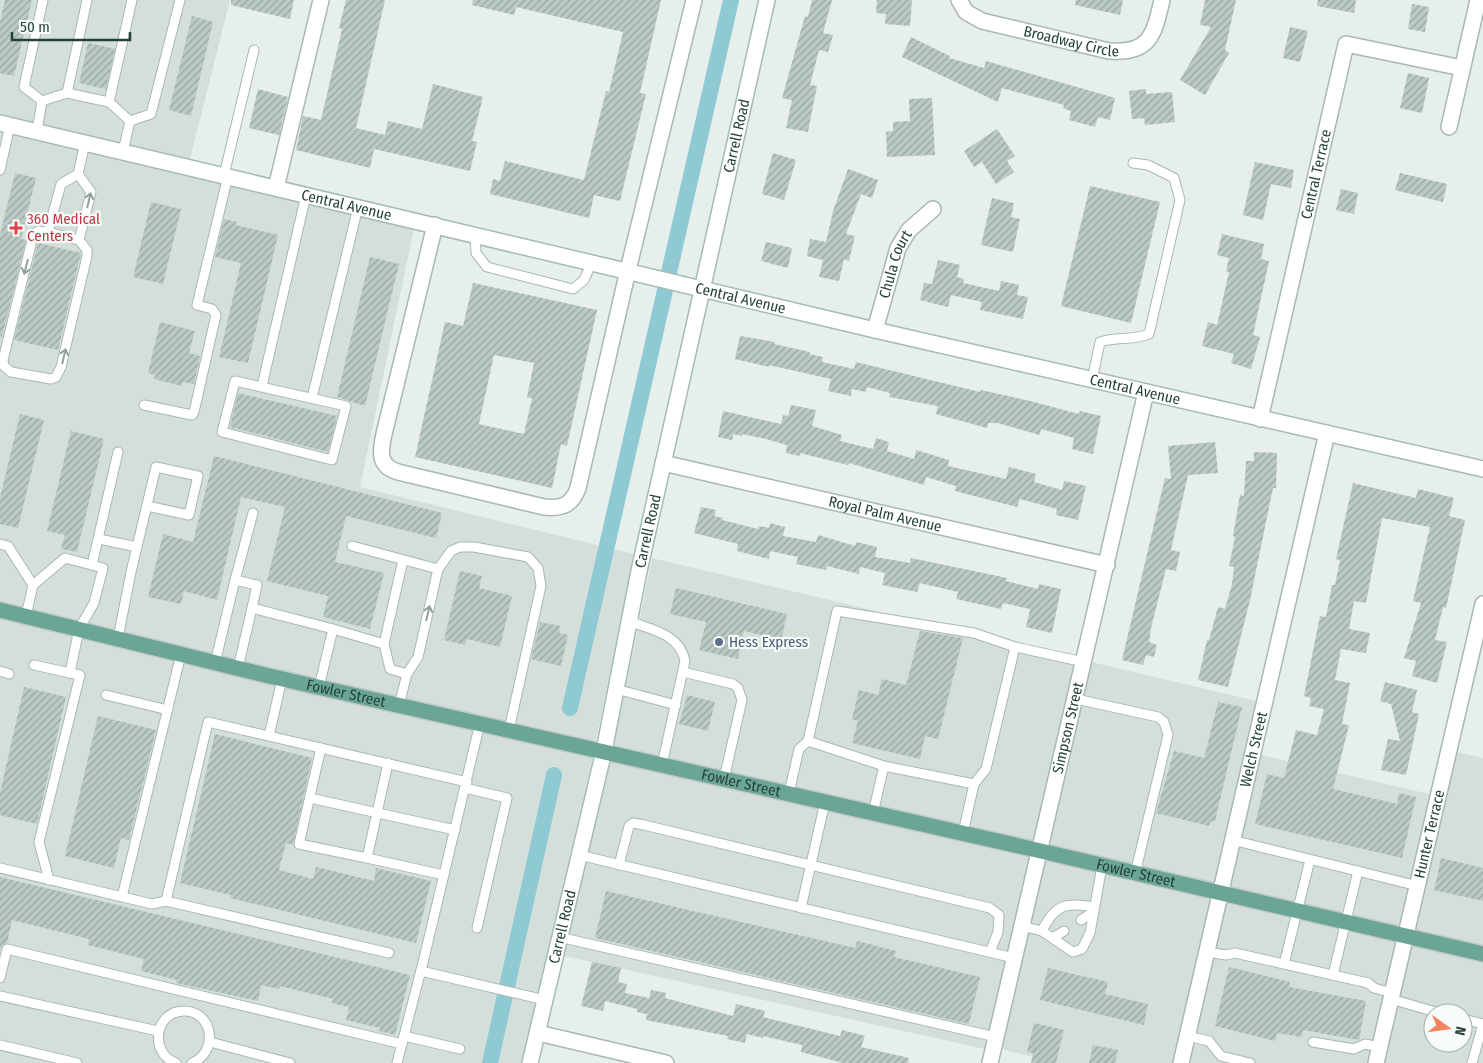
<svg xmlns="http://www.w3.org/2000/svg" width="1483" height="1063" viewBox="0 0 1483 1063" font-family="'Fira Sans Condensed',sans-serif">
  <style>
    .built { fill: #d4dfda; fill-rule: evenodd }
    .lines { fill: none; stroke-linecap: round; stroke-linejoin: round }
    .canal { stroke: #8ec9d4; stroke-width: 16 }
    .building { fill: url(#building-hatch); fill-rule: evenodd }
    .lane-casing { stroke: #a8b8b2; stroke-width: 11 }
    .street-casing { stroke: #a8b8b2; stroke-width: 18 }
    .secondary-casing { stroke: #a4bbb3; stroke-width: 18 }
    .primary-casing { stroke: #c2cac8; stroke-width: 18 }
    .lane { stroke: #fff; stroke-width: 9 }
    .street { stroke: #fff; stroke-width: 15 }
    .secondary { stroke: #fff; stroke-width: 15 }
    .primary { stroke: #6aa596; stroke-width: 15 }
    .oneway { stroke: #92a09c }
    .health-dot { fill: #e0444e; stroke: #f7fbf9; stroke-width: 2 }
    .service-dot { fill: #5c6f8a; stroke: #f7fbf9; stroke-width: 2 }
    .labels { text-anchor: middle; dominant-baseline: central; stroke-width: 4.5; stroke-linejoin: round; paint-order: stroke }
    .street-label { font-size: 15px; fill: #24423a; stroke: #f7fbf9 }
    .health-label { font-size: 15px; fill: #be3a42; stroke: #f7fbf9; text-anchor: start }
    .service-label { font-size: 15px; fill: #4e5e75; stroke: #f7fbf9; text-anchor: start }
  </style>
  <defs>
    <pattern id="building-hatch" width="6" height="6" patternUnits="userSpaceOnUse" patternTransform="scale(1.25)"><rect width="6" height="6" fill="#bbcac4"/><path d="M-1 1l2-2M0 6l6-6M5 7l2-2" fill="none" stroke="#98a6a0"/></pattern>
  </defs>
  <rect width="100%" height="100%" fill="#e6efeb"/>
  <g class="built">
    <polygon points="0,0 230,0 190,159 0,114"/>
    <polygon points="0,131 414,228 360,487 634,554 596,741 267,667 0,602"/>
    <polygon points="652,558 1269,704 1257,754 1442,797 1453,751 1483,758 1483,946 614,745"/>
    <polygon points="0,618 263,683 593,757 521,1063 0,1063"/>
    <path d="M611,761l872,202v100h-424l-63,-15 -2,3 -430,-95zM1433,1013h30v30h-30z"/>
  </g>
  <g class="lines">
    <g class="canal">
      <polyline points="570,708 731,0"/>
      <polyline points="490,1063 554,775"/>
    </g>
  </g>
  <g class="building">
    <polygon points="5,0 32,0 14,76 0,73 0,22"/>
    <polygon points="231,0 294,0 290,19 231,5"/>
    <polygon points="346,0 385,0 356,128 385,135 388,121 422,129 433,84 483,97 472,141 477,142 470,171 374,149 370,168 296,150 303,116 321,120 342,29 339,28"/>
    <polygon points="473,0 661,0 640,93 646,94 620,201 594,195 589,218 490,194 493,179 500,181 505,161 584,180 606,91 609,92 623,32 516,7 514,15 472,5"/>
    <polygon points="812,0 832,0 823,33 833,35 828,52 819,50 810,85 817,86 808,132 786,128 792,100 782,98 805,16 808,17"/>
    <polygon points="877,0 912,0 910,26 885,24 886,14 876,13"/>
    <polygon points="1076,0 1123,0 1120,15 1075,5"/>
    <polygon points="1205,0 1236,0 1225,50 1229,53 1205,95 1180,80 1211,27 1200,25"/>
    <polygon points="1318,0 1356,0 1354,13 1317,6"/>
    <polygon points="1412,4 1429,7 1425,32 1408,29"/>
    <polygon points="192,16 213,22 191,116 169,110"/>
    <polygon points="1290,27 1308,31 1300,62 1283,58"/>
    <polygon points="911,37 950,56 949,58 984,68 986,61 1115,98 1110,120 1098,117 1095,127 1069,120 1071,111 1063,108 1064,105 1002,88 998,102 902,57"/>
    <polygon points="88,43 115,49 106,89 79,83"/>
    <polygon points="1408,73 1429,78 1422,113 1400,108"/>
    <polygon points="258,89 288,97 279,135 249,128"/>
    <polygon points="1146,89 1146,94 1172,92 1175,122 1145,125 1144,118 1132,119 1129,91"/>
    <polygon points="932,98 935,155 887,157 886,132 893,131 893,122 910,121 909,99"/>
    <polygon points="997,129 1015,156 1007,161 1014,172 996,184 982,162 974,167 964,151"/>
    <polygon points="773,153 796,160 784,200 762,194"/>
    <polygon points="1255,162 1294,170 1291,188 1271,184 1263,220 1243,215"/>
    <polygon points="848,169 878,180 872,198 861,194 846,234 855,236 849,261 844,259 839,281 819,277 823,260 807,256 810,239 826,242 833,211"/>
    <polygon points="15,173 36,178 21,239 26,240 2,337 0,336 0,235"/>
    <polygon points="1400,173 1447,184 1443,202 1395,190"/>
    <polygon points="1090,186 1160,202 1131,323 1061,306"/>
    <polygon points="1341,189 1358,193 1354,214 1336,210"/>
    <polygon points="992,198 1014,203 1011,217 1020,219 1013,252 981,245"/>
    <polygon points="151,202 181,209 163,284 133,277"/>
    <polygon points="224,219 237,222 236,225 278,235 248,363 219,357 241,263 215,257"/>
    <polygon points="1222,234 1264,244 1261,259 1269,261 1253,335 1260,337 1251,369 1231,363 1234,354 1202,346 1208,322 1217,325 1229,272 1226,271 1229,258 1217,255"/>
    <polygon points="766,242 792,248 788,268 761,261"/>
    <polygon points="38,243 81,253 58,350 14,340"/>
    <polygon points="370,257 399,264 365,406 337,397"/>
    <polygon points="938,260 960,265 957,277 964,279 963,283 999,291 1001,281 1019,285 1017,295 1028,297 1023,319 980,310 982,302 951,295 948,307 920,300 924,283 932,284"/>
    <path d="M473,283l124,27 -30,136 -6,-2 -9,44 -137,-31 30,-135 18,4zM494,355l40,8 -7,34 5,1 -8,36 -45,-10z"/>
    <polygon points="160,322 195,331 189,353 200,356 194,384 183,382 182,386 154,379 155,375 148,373"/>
    <polygon points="740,336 775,342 774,344 810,352 809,354 823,357 822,362 854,369 856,362 980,392 981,390 1030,401 1079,414 1080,411 1101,416 1093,454 1072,449 1074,438 1041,429 1040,435 998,423 988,423 987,428 936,414 938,406 889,397 890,393 867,387 866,392 852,389 851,396 828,391 831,379 769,365 769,367 735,359"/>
    <polygon points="238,393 337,416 328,452 230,427"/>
    <polygon points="791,405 816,410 812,426 842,435 840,441 873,449 876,438 889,442 887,451 914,459 916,450 949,460 948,466 1006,479 1009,467 1036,474 1034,482 1062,490 1064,481 1086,486 1078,520 1056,515 1057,509 1020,499 1017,507 955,491 956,486 926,477 924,485 849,463 848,465 800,453 800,456 786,453 787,445 766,439 742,434 742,436 733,434 732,440 718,437 723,411 781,424 783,415 788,416"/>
    <polygon points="20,414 44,420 18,528 0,524 0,498"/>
    <polygon points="71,431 104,439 77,552 61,549 65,535 47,531"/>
    <polygon points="1215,442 1218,473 1188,475 1171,550 1180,552 1176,571 1166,569 1151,628 1149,642 1157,645 1154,657 1146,655 1143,665 1122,660 1165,478 1171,479 1168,446"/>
    <polygon points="1254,452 1277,453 1276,488 1273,488 1250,600 1228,687 1198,680 1207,640 1209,640 1218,607 1225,609 1232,584 1234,567 1229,566 1235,537 1233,536 1240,495 1244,496 1246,461 1254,461"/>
    <polygon points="214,456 442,513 436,538 346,516 335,562 384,573 370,629 323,617 328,596 267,581 285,507 241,497 217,600 184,591 181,604 148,597 163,534 193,542"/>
    <polygon points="1353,483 1416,498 1418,489 1454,498 1449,516 1465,520 1446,608 1443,607 1435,640 1447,642 1437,683 1412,676 1416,661 1404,658 1421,603 1413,601 1430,527 1382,518 1366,603 1354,601 1349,629 1370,633 1366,653 1341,649 1335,680 1350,683 1342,724 1349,725 1333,789 1397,804 1399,793 1416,797 1402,858 1255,824 1267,774 1284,778 1296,730 1317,735 1324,709 1309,706 1311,698 1304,696 1320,616 1326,617 1332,585 1335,585 1340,560 1336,559"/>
    <polygon points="701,507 716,510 714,516 723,518 722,520 758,529 759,526 769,528 770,523 785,527 783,536 816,542 818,535 855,546 856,542 877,547 875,557 910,563 911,558 1007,578 1006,581 1038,589 1039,584 1061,589 1052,633 1026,627 1030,609 1003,603 1001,609 956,599 958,592 920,583 917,592 882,585 885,573 860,567 859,574 827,566 826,570 796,564 798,557 770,551 769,559 737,551 738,544 694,533"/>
    <polygon points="460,571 482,576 479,588 512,596 500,647 467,639 465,645 444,640"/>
    <polygon points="676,588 787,614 781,640 744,631 738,659 699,650 706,622 670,614"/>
    <polygon points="540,622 560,626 559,633 568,635 561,666 531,659"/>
    <polygon points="920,631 963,638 938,739 925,736 920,759 852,743 858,721 852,719 859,690 878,695 882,679 906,685"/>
    <polygon points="1385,682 1417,690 1412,712 1419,714 1406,775 1381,770 1388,739 1400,741 1391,704 1380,701"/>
    <polygon points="24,687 66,697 37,824 0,815 0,793"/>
    <polygon points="687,695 715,702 708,731 679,724"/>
    <polygon points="1218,702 1242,707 1215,821 1211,821 1209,826 1156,813 1174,751 1204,758"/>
    <polygon points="98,716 156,730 129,840 121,838 114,868 65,856"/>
    <polygon points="215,734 312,758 293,845 286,843 279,870 313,879 316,867 374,881 376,868 431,881 416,943 230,898 231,895 180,883"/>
    <polygon points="1441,858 1483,868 1483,901 1434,890"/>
    <polygon points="0,877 410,975 395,1035 379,1031 380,1028 346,1020 349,1007 332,1003 333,999 280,986 279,989 261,985 258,1001 176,983 177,980 141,971 144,959 88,945 89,939 12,920 7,943 2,945 0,950"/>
    <polygon points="606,891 855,948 857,941 896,951 894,957 980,977 969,1024 595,938"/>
    <polygon points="592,962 621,968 618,982 627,984 625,993 649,998 651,990 666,993 665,998 733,1016 736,1004 765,1011 763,1017 840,1036 842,1030 865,1036 861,1047 909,1058 908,1063 843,1063 801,1052 802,1045 763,1036 763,1038 747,1034 745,1043 727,1039 728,1036 646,1020 647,1014 637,1012 637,1009 605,1001 603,1011 581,1006"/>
    <polygon points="1229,967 1290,982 1289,987 1366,1001 1359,1040 1303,1030 1302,1037 1277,1033 1275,1041 1215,1026"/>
    <polygon points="1048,968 1108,982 1105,994 1148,1004 1144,1025 1040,1000"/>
    <polygon points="1034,1023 1064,1030 1056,1063 1031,1063 1033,1053 1027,1052"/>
    <polygon points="1093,1045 1118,1050 1115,1063 1089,1063"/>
  </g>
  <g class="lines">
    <g class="lane-casing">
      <g id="lane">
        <polyline points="67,93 87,0"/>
        <polyline points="42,101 67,93 109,102 130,121"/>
        <polyline points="109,102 132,0"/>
        <polyline points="37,131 42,101 24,87 43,0"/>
        <polyline points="123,151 130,121 151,114 180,0"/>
        <polyline points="0,170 10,125"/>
        <polyline points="78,174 91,192 79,240 87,250 87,256 61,367 56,377 51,379 11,372 4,366 3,360 32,240 38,231 48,232 61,184 78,174 85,143"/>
        <polyline points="224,175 254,50"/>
        <polyline points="48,232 79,240"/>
        <polyline points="475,234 476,253 487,267 573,289 584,280 592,262"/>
        <path d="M1092,380l8,-38c17,-6 32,-1 49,-8l31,-134 -6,-22 -26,-13 -15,-2"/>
        <polygon points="235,381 346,406 332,460 222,432"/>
        <polyline points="262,386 306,195"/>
        <polyline points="312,398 358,207"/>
        <polyline points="144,405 192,415 194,412 216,315 212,309 197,305 228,176"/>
        <polyline points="253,513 235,580 257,585 252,608 333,629"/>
        <polyline points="99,539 137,547"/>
        <polyline points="0,544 8,546 33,585"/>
        <polyline points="352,546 438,569"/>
        <polyline points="92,565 118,452"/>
        <polyline points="26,616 33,585 65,558 103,568 94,603 79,629 70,673 34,665"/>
        <path d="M629,621c23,9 51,13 56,40l-23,104"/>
        <polyline points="118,638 131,572 156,467 198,476 189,515 147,506"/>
        <polyline points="384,644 403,560"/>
        <polyline points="215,663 235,580"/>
        <polyline points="238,668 252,608"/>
        <polyline points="0,671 9,674"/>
        <polyline points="683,672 733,684 738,688 742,700 724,779"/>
        <polyline points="319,687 333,629 384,644 390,669 407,674"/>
        <polyline points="616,689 676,705"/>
        <polyline points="106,695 168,710"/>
        <polyline points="1076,699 1158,717 1164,722 1168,735 1135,874"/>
        <polyline points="399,705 407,674 418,657 438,569 451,551 460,547 474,547 528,557 538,568 541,586 509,730"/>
        <polyline points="480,723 421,971 545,1000"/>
        <polyline points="269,736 282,679"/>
        <polyline points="808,741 837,611 974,633 1015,647"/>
        <polyline points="321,748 299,844 367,858 388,763"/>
        <polyline points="465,788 507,798 477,928"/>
        <polyline points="789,793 799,749 808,741 884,766 974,784"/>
        <polyline points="310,798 455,830"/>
        <polyline points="873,813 884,766"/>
        <polyline points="963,833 974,784 986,769 1015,647 1084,662"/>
        <polyline points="1232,840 1418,886"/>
        <polyline points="579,855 1014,958"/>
        <polyline points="367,858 444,875"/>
        <polyline points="619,865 629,826 633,823 644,825 990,908 999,915 998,932 990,952"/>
        <polyline points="0,868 152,904 166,901"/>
        <polyline points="49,880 39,842 80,675 70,673"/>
        <polyline points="122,897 181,654"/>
        <polyline points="801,908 825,802"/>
        <polyline points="1081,920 1093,912"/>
        <polyline points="1022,926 1042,931 1073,952 1082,949 1090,933 1102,866"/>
        <path d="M1042,931c13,-27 24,-29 52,-24"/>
        <polyline points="559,937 996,1037"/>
        <polyline points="1054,937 1064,931"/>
        <polyline points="1207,952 1226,955 1235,953 1368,983 1374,988 1393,993"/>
        <polyline points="389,953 166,901 208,722 467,782"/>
        <polyline points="1284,964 1310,860"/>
        <polyline points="1333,975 1358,871"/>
        <polyline points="0,978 7,949 402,1044"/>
        <polyline points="0,996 158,1031"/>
        <polyline points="1391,999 1439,1013"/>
        <polyline points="1463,1019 1483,1024 1472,1063"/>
        <polyline points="404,1036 460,1049"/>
        <polyline points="1187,1036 1209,1041 1221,1056 1250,1063"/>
        <polyline points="210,1042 290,1063"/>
        <polyline points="1313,1042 1354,1049 1365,1044 1380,1047"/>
        <polyline points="0,1045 77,1063"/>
        <path d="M176,1063c-28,-10 -21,-54 10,-52 28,2 32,42 6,52"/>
        <polyline points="397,1063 421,970"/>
      </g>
    </g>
    <g class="street-casing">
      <g id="street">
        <path id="s1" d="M959,0l7,12 16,9 127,30c41,3 45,-16 53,-51"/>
        <polyline points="1449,127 1478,0"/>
        <polyline points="276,188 321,0"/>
        <path d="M435,225l-51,209c-4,18 -6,32 14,38l146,35c18,2 28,-2 34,-19l50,-218 66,-270"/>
        <path id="s2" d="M875,330l23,-82 11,-18 24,-21"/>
        <path id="s3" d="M1260,419l86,-375 116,24"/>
        <path id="s4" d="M663,463l444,102"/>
        <polyline points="538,1033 666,1063"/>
        <path id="s5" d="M990,1063l156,-671"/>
        <path id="s6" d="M1181,1063l146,-630"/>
        <path id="s7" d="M1376,1063l107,-459"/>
      </g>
    </g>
    <g class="secondary-casing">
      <g id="secondary">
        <path id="s8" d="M0,123l875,207 608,139"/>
        <path id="s9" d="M530,1063l74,-312 35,-180 128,-571"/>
      </g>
    </g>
    <g class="primary-casing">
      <g id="primary">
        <path id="s10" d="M0,610l265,65 776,176 442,103"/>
      </g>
    </g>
    <use href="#lane" class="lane"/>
    <use href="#street" class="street"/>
    <use href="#secondary" class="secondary"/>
    <use href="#primary" class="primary"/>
  </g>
  <defs><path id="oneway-shaft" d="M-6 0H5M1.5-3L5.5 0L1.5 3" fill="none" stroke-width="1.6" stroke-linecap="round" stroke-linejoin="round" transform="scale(1.25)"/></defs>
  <g class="oneway">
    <use href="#oneway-shaft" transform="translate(89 200) rotate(-77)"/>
    <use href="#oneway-shaft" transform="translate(26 267) rotate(104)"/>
    <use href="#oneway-shaft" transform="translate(64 356) rotate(-77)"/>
    <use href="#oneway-shaft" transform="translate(428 613) rotate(-77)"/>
  </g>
  <path class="health-dot" d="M13.5 220.5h5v5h5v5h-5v5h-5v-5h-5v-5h5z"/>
  <circle class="service-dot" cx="719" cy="642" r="5"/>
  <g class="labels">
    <g class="street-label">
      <text stroke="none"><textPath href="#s1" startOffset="124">Broadway Circle</textPath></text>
      <text stroke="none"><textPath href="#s9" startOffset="950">Carrell Road</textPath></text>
      <text stroke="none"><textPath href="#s3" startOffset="251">Central Terrace</textPath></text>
      <text stroke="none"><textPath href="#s8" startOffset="356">Central Avenue</textPath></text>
      <text stroke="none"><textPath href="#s2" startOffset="69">Chula Court</textPath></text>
      <text stroke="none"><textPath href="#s8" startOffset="761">Central Avenue</textPath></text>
      <text stroke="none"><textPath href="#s8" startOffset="1166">Central Avenue</textPath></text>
      <text stroke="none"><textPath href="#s4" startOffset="228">Royal Palm Avenue</textPath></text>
      <text stroke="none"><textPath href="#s9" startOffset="545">Carrell Road</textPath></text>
      <text stroke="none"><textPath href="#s10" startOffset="356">Fowler Street</textPath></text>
      <text stroke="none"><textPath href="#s5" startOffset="344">Simpson Street</textPath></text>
      <text stroke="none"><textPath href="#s6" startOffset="322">Welch Street</textPath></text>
      <text stroke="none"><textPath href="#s10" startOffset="761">Fowler Street</textPath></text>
      <text stroke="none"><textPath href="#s7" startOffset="235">Hunter Terrace</textPath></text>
      <text stroke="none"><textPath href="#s10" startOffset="1166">Fowler Street</textPath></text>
      <text stroke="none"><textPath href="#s9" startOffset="140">Carrell Road</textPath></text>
    </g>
    <g class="health-label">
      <text x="27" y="219">360 Medical<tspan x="27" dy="17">Centers</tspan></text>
    </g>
    <g class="service-label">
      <text x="729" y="642">Hess Express</text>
    </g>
  </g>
  <g transform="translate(1448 1028) rotate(104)"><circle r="24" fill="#f7fbf9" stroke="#a3b1ad"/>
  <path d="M0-4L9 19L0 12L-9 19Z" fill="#f4845f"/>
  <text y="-8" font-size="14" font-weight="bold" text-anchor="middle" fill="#24423a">N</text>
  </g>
  <path d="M12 32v8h118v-8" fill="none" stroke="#24423a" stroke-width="2.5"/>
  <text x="20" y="32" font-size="15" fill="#24423a" stroke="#f7fbf9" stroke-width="4" paint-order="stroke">50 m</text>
</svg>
